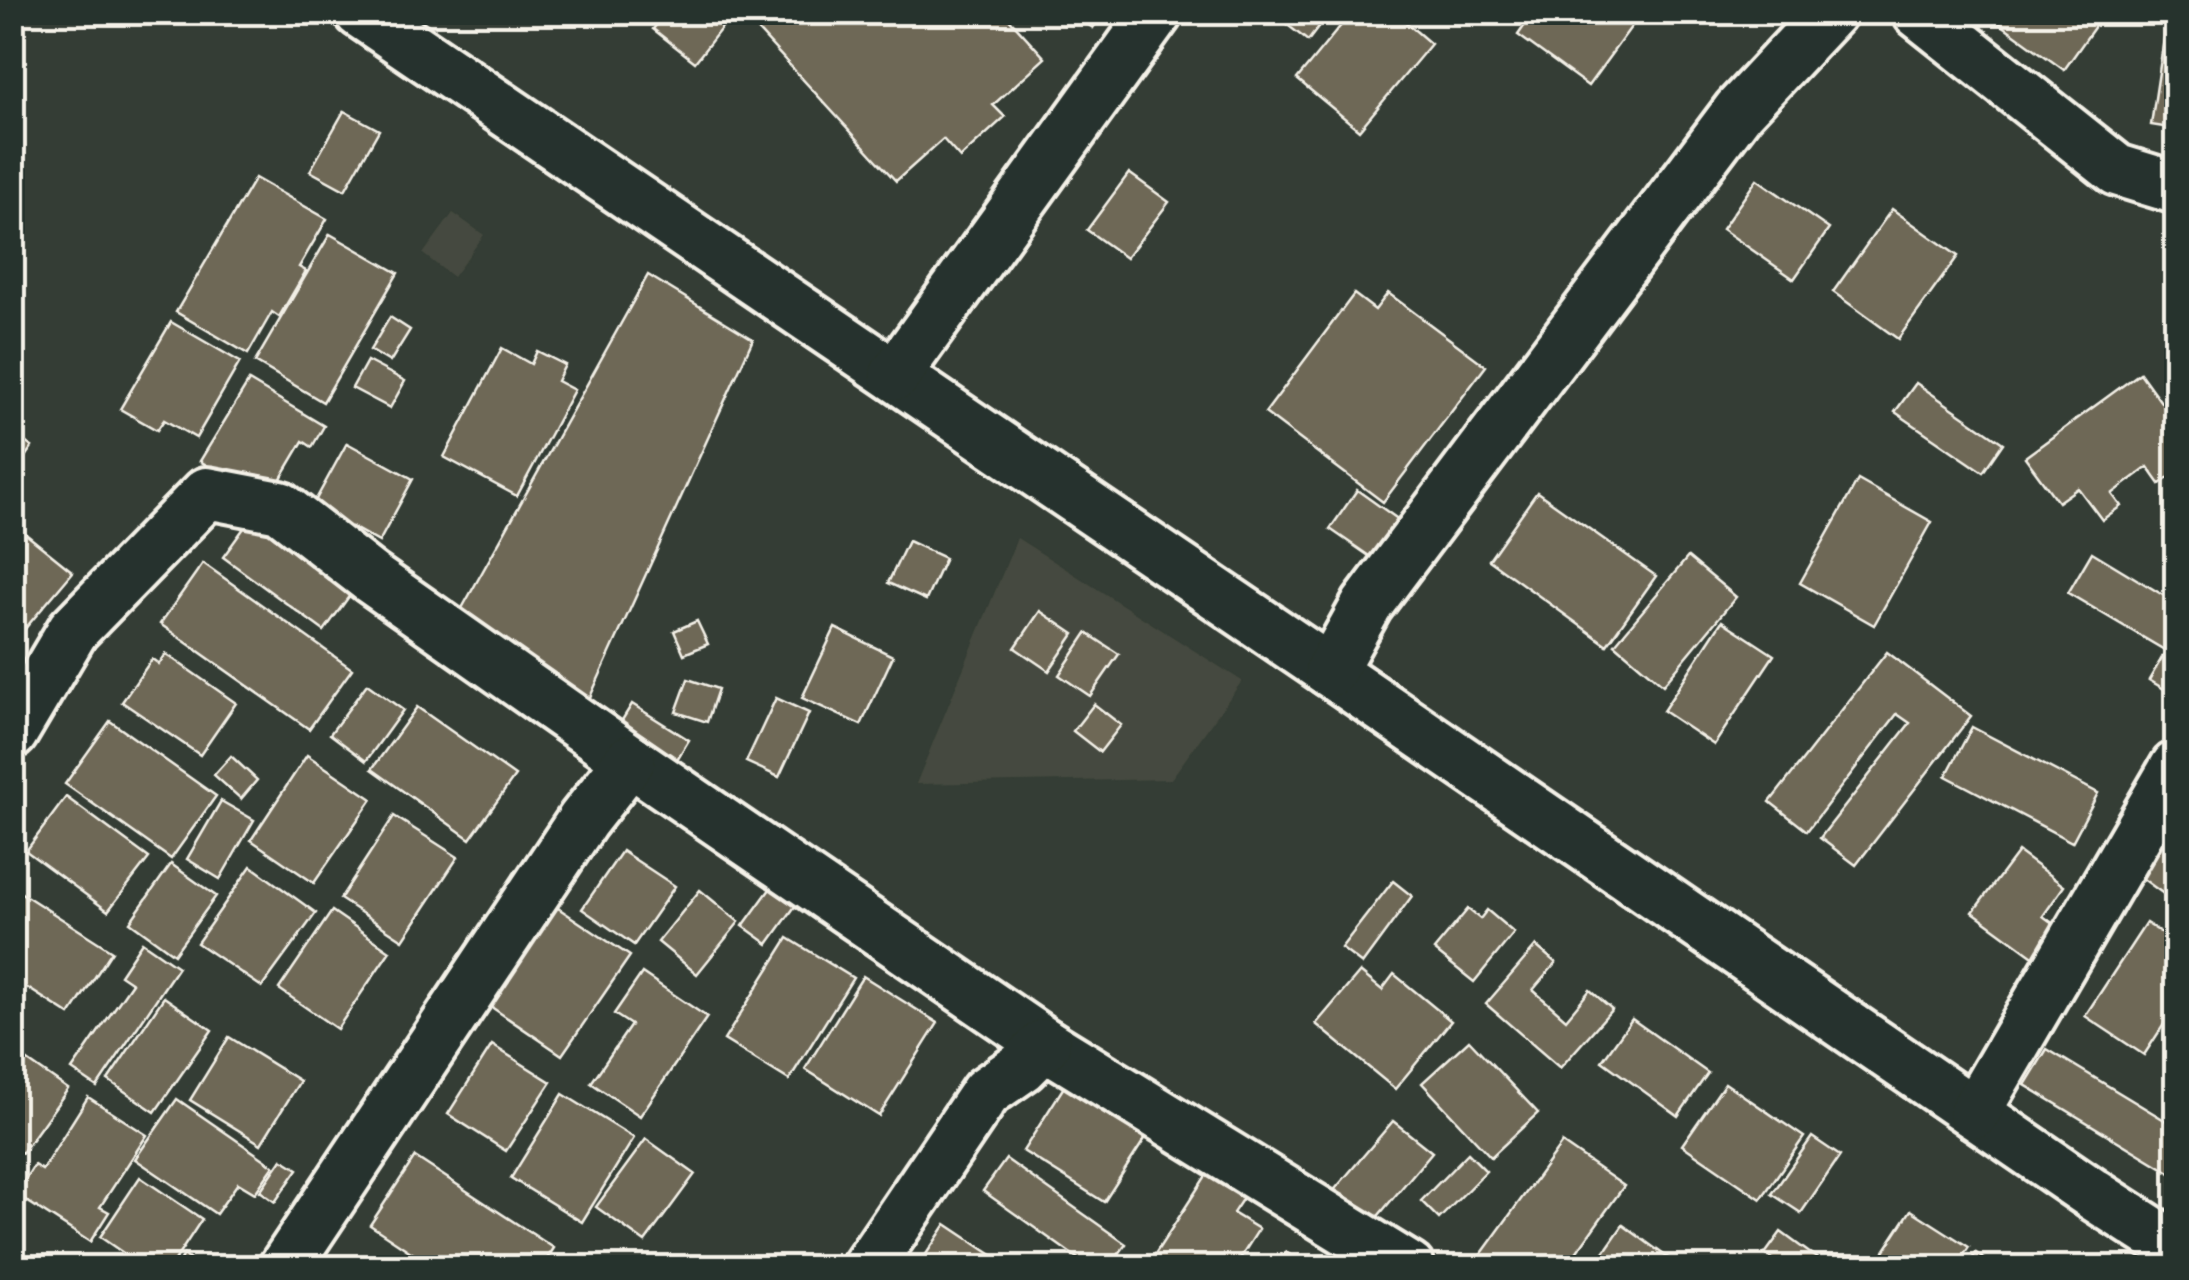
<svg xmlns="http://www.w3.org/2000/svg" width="2189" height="1280" viewBox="0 0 2189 1280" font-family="Kalam,sans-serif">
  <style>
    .built { fill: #454a3f }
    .building { fill: #6e6757; stroke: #f4f1e8; stroke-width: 2.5 }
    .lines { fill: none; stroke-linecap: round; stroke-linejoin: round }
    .minor-casing { stroke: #f4f1e8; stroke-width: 58 }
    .minor { stroke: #26332d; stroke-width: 50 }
  </style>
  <rect width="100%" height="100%" fill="#343d35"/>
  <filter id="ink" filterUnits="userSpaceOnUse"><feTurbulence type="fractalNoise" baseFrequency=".01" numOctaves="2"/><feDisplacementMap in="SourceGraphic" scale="20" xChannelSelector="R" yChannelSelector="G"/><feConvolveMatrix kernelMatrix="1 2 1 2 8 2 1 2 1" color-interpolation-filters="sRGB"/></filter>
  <g filter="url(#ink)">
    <g class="built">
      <polygon points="453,213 484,235 453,277 423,254"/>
      <polygon points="1017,538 1242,681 1171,779 916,784"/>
    </g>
    <g class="building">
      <polygon points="667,12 707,12 723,26 695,62 653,29"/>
      <polygon points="741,12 1003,12 1045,58 993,105 1005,117 960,158 943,139 896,181"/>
      <polygon points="1070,12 1104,12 1093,28"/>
      <polygon points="1291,12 1330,12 1308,41 1285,23"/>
      <polygon points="1352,12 1394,12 1431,44 1359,130 1297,79"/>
      <polygon points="1534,12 1642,12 1588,86 1518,35"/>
      <polygon points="1984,12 2105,12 2064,70"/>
      <polygon points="2168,12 2176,12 2176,129 2151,125"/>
      <polygon points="344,111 379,130 345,190 310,171"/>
      <polygon points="1129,173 1169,202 1126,258 1087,230"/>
      <polygon points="255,178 327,219 299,267 306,271 279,317 272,312 248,354 176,312"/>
      <polygon points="1757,179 1829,229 1794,279 1722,229"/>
      <polygon points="1892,209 1958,256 1898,339 1833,292"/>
      <polygon points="330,234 398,273 323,402 255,362"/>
      <polygon points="648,275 753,339 581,717 451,628"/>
      <polygon points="1388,293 1486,366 1383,502 1265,413 1354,294 1375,310"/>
      <polygon points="390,317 410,330 390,362 370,350"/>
      <polygon points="171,322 240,362 196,438 164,420 157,430 120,409"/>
      <polygon points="502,348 531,364 537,351 565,365 557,381 574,390 517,496 444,457"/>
      <polygon points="367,361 405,381 390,408 352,388"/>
      <polygon points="2140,373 2176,423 2176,472 2160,484 2148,467 2112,494 2121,506 2102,520 2078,488 2058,502 2025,457"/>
      <polygon points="249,381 324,426 312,447 303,441 267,502 200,461"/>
      <polygon points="1916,383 2003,443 1983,472 1895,412"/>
      <polygon points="12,433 32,447 12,475"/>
      <polygon points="347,443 413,479 379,542 352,527 347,536 308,514"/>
      <polygon points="1858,480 1932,522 1874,625 1800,583"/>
      <polygon points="1357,490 1399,520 1372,558 1330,529"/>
      <polygon points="1537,492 1656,576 1607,645 1489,560"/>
      <polygon points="257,510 358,584 324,631 223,557"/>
      <polygon points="17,527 73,572 12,644 12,533"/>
      <polygon points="908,541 945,558 926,600 888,583"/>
      <polygon points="2092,552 2176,603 2176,684 2171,693 2149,680 2166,651 2068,593"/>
      <polygon points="1688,557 1736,597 1663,685 1615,644"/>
      <polygon points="203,563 352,669 309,729 160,624"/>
      <polygon points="1040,611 1074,634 1049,671 1015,648"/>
      <polygon points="697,621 708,644 684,654 674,631"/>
      <polygon points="1722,621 1774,655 1714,745 1663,711"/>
      <polygon points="835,628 893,656 861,725 802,698"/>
      <polygon points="1087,633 1119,654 1090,696 1059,675"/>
      <polygon points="1887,652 1971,716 1856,865 1820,838 1910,723 1897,714 1807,831 1770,802"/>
      <polygon points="166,654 236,703 200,755 122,702 152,659 159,664"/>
      <polygon points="688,679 718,689 707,722 676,712"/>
      <polygon points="367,684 403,710 366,761 330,734"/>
      <polygon points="776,698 809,713 779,777 746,762"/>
      <polygon points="632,704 689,740 676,761 619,725"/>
      <polygon points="1094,704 1121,725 1100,752 1073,731"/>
      <polygon points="417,707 515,776 470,839 372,769"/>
      <polygon points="110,721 216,796 171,859 65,784"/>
      <polygon points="1972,727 2098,793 2072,842 1946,776"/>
      <polygon points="307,755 372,799 314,883 251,840"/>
      <polygon points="231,756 257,780 241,799 214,775"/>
      <polygon points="66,797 149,858 108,911 26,851"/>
      <polygon points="221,801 254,820 220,879 187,859"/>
      <polygon points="394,816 458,857 403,940 340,899"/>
      <polygon points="2164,842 2176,851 2176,903 2139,876"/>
      <polygon points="622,851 675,886 634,945 582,909"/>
      <polygon points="2018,852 2064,886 2043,916 2062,930 2040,961 1973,912"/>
      <polygon points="171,864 216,896 174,954 130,922"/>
      <polygon points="251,866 316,913 262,987 197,943"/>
      <polygon points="781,874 806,891 768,944 743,926"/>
      <polygon points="1393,881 1412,896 1362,964 1341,948"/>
      <polygon points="12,887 112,951 70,1015 12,978"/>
      <polygon points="700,890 739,922 697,974 658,942"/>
      <polygon points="549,902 630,956 562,1055 481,1000"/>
      <polygon points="1468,909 1480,919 1487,910 1514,933 1474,982 1434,950"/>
      <polygon points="332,911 390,951 337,1029 279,989"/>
      <polygon points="2146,923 2176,942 2176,1006 2144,1055 2085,1016"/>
      <polygon points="788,938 853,978 789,1080 724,1040"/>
      <polygon points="142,942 178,967 97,1087 72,1070 132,983 120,975"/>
      <polygon points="1536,946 1556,963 1533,990 1566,1019 1590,990 1612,1009 1560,1068 1486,1004"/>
      <polygon points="1360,972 1382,990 1394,974 1451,1021 1395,1089 1316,1024"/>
      <polygon points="642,973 707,1017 640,1116 591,1083 631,1025 614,1014"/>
      <polygon points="863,976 938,1023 879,1116 805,1069"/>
      <polygon points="164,997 212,1030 155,1112 108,1080"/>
      <polygon points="1632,1019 1708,1073 1678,1116 1602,1061"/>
      <polygon points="229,1037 300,1081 261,1144 190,1100"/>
      <polygon points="1469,1040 1538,1113 1491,1157 1422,1083"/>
      <polygon points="492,1045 551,1082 506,1151 448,1114"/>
      <polygon points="2047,1049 2176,1127 2176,1176 2025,1085"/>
      <polygon points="12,1050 68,1089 22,1153 12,1146"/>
      <polygon points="1067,1082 1148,1134 1104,1202 1023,1151"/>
      <polygon points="1725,1083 1804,1137 1761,1199 1682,1145"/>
      <polygon points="563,1094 634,1138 582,1222 511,1178"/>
      <polygon points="88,1097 147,1135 100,1207 109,1212 90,1242 16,1194 34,1165 42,1170"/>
      <polygon points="177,1099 274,1166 255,1193 238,1183 216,1214 135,1159"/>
      <polygon points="1393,1121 1432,1152 1363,1234 1324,1202"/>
      <polygon points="1812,1137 1840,1156 1801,1213 1772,1194"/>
      <polygon points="646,1139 695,1174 645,1242 596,1207"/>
      <polygon points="1562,1143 1624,1186 1565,1268 1496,1268 1480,1256"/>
      <polygon points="1468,1153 1486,1171 1439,1219 1421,1201"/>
      <polygon points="415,1157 554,1248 541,1268 435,1268 370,1225"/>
      <polygon points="282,1159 298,1169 275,1202 260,1191"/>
      <polygon points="1006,1159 1126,1244 1109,1268 1091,1268 983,1191"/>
      <polygon points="1207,1174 1243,1198 1233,1213 1259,1229 1234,1268 1146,1268"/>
      <polygon points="140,1177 202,1219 170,1268 145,1268 100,1237"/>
      <polygon points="1911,1210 1969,1247 1955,1268 1873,1268"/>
      <polygon points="946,1224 1012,1268 917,1268"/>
      <polygon points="1623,1225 1682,1268 1593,1268"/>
      <polygon points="1781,1232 1830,1268 1784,1268 1765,1254"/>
      <polygon points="1286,1252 1309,1268 1276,1268"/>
      <polygon points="1976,1253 1997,1268 1966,1268"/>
      <polygon points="184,1255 200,1268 175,1268"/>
    </g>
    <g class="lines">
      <g class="minor-casing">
        <g id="minor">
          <polyline points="360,12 1330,671 2094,1195 2176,1248"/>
          <polyline points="1918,12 2117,170 2176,188"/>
          <polyline points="895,375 1157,12"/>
          <polyline points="1330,671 1367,605 1739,110 1831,12"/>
          <polyline points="12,733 73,630 207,493 280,507 371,578 630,760 1045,1044 1409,1268"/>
          <polyline points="1974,1113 2176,767"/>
          <polyline points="284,1268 583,820 630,760"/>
          <polyline points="867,1268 986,1092 1022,1067 1045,1044"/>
        </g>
      </g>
      <use href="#minor" class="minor"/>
    </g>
  </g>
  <rect width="2189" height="1280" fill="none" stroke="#26332d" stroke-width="50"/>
  <rect x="25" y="25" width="2139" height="1230" fill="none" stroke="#f4f1e8" stroke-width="4" filter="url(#ink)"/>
</svg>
